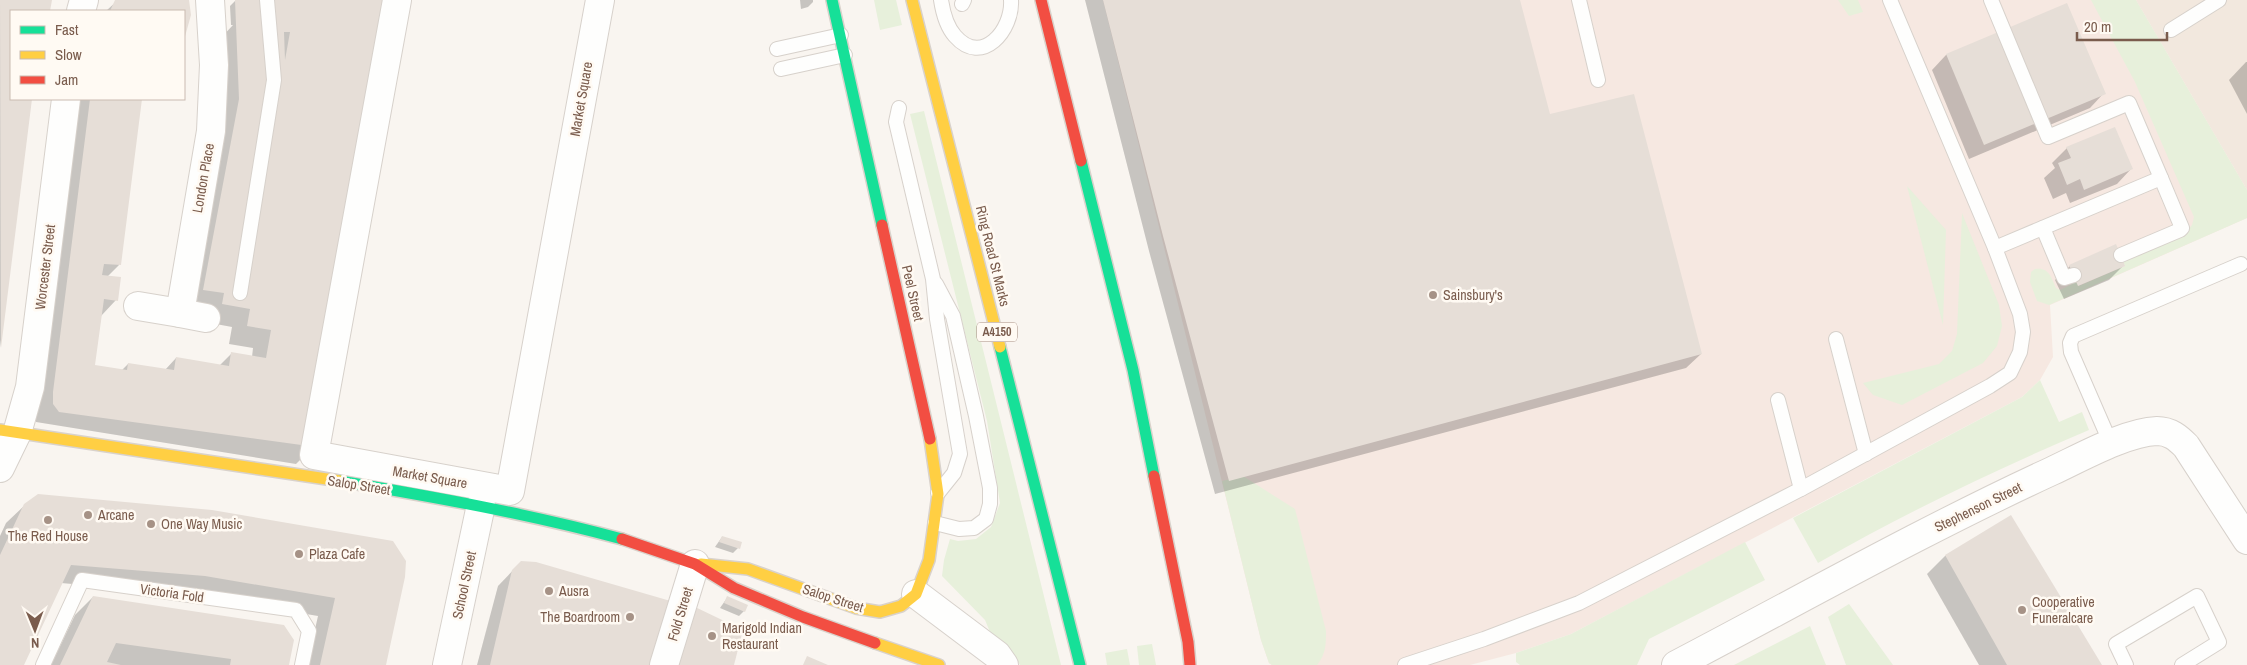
<svg xmlns="http://www.w3.org/2000/svg" width="2247" height="665" viewBox="0 0 2247 665" font-family="'Archivo Narrow',sans-serif">
  <style>
    .residential { fill: #f2e8de }
    .commercial { fill: #f6e8e1 }
    .green { fill: #e7f0db }
    .shadow { fill: #0003 }
    .building { fill: #e6ded7; fill-rule: evenodd }
    .lines { fill: none; stroke-linecap: round; stroke-linejoin: round }
    .lane-casing { stroke: #d7d1cb; stroke-width: 16 }
    .street-casing { stroke: #d7d1cb; stroke-width: 30 }
    .fast-casing { stroke: #d9d2cb; stroke-width: 14 }
    .slow-casing { stroke: #d9d2cb; stroke-width: 14 }
    .jam-casing { stroke: #d9d2cb; stroke-width: 14 }
    .lane { stroke: #fefefd; stroke-width: 14 }
    .street { stroke: #fefefd; stroke-width: 28 }
    .fast { stroke: #16e098; stroke-width: 11 }
    .slow { stroke: #ffcf43; stroke-width: 11 }
    .jam { stroke: #f24e42; stroke-width: 11 }
    .poi-dot { fill: #a69286; stroke: #fffaf3; stroke-width: 2 }
    .labels { text-anchor: middle; dominant-baseline: central; stroke-width: 5; stroke-linejoin: round; paint-order: stroke }
    .shield { fill: #fffaf3; stroke: #a28b7f; stroke-width: 1 }
    .shield-label { font-size: 12px; font-weight: bold; fill: #7a5c4d }
    .street-label { font-size: 14px; fill: #7a5c4d; stroke: #fffaf3 }
    .poi-label { font-size: 14px; fill: #7a5c4d; stroke: #fffaf3; text-anchor: start }
  </style>
  <rect width="100%" height="100%" fill="#f9f5f0"/>
  <polygon class="residential" points="2136,0 2247,0 2247,190"/>
  <polygon class="commercial" points="1103,0 2136,0 2247,190 2247,218 2050,305 2053,357 2040,380 2022,397 1571,634 1516,653 1470,665 1272,665 1269,663 1261,640"/>
  <g class="green">
    <polygon points="874,0 896,0 902,25 880,30"/>
    <polygon points="1838,0 1858,0 1863,12 1849,16"/>
    <path d="M2091,0h45l111,190v28l-198,87 -12,-4 -7,-19 1,-10 4,-3c14,-2 16,8 21,19l4,2 12,-6 4,-5 3,7 46,-20 -2,-5 59,-24 10,-12 2,-8 -59,-135z"/>
    <polygon points="924,111 1061,665 1020,665 1011,652 993,639 985,620 942,576 944,560 950,539 958,541 976,539 991,527 1000,503 987,421 910,114"/>
    <polygon points="1907,186 1946,230 1943,325"/>
    <polygon points="1962,213 1999,305 2002,326 1997,346 1983,363 1902,405 1873,395 1863,383 1939,364 1952,351 1957,334"/>
    <path d="M2040,380l19,42 23,-10 7,18c-92,39 -184,83 -271,133l-25,-45 229,-121z"/>
    <path d="M1243,476l52,33 31,122c0,13 0,23 -9,34h-45l-3,-2 -8,-23 -39,-159z"/>
    <polygon points="1745,542 1765,580 1649,639 1637,665 1520,665 1516,662 1516,653 1571,634"/>
    <polygon points="1849,604 1893,665 1846,665 1828,617"/>
    <polygon points="1810,626 1826,665 1734,665"/>
    <polygon points="1152,644 1156,665 1139,665 1137,646"/>
    <polygon points="1127,649 1130,665 1107,665 1105,653"/>
  </g>
  <g class="shadow">
    <polygon points="0,0 51,0 49,11 11,11 11,99 30,99 0,348"/>
    <polygon points="118,0 188,0 190,15 184,37 184,11 106,11"/>
    <polygon points="388,0 314,446 296,464 36,422 36,411 76,99 141,99 119,265 107,277 116,300 101,316 94,366 122,370 128,364 165,370 176,358 219,366 231,354 252,357 253,348 229,344 232,327 205,322 186,307 219,40 233,25 231,25 230,6 235,1 245,0"/>
    <polygon points="800,0 813,0 813,2 808,7 801,9"/>
    <polygon points="1085,0 1519,0 1549,115 1701,354 1686,368 1215,494 1149,251"/>
    <polygon points="2067,5 2104,93 2090,108 1969,159 1932,70 1946,55"/>
    <polygon points="2246,62 2247,62 2247,114 2229,80"/>
    <polygon points="2067,148 2131,169 2117,184 2070,203 2066,193 2053,199 2044,178 2055,168 2052,163"/>
    <polygon points="2124,265 2109,280 2064,299 2055,280 2070,266"/>
    <polygon points="25,505 392,542 384,665 307,665 318,616 187,594 61,583 23,665 0,665 0,536 6,523"/>
    <polygon points="2011,517 2100,665 1979,665 1927,574 1945,556"/>
    <polygon points="722,537 738,548 733,553 715,547"/>
    <polygon points="521,562 653,665 477,665 498,586"/>
    <polygon points="93,597 288,665 51,665 75,615"/>
    <polygon points="727,598 744,611 739,616 720,608"/>
  </g>
  <g class="building">
    <polygon points="0,0 52,0 50,11 11,11 11,99 32,99 1,348"/>
    <polygon points="115,0 189,0 191,15 184,40 184,11 110,11"/>
    <path d="M235,0h162l-81,447 -257,-35 -6,-8v-12l37,-293h52l-21,166 -17,-1 -2,11 19,2 -3,24 -14,-2 -9,66 32,5 1,-7 46,7 2,-13 53,9 2,-14 35,6 5,-28 -24,-4 3,-17 -28,-5 2,-11 -21,-3 36,-191zM284,32h6l-5,28z"/>
    <polygon points="1103,0 1520,0 1550,114 1634,94 1702,354 1229,481 1163,236"/>
    <polygon points="2067,3 2106,94 1984,145 1946,54"/>
    <polygon points="2115,127 2133,169 2084,190 2080,179 2067,185 2058,163 2071,158 2066,147"/>
    <polygon points="2116,244 2125,266 2078,286 2069,265"/>
    <polygon points="38,494 212,510 393,541 406,561 405,577 386,665 320,665 335,598 205,576 71,565 24,665 0,665 0,555 24,504"/>
    <polygon points="2011,515 2102,665 2007,665 1945,555"/>
    <polygon points="722,536 742,542 740,549 719,542"/>
    <polygon points="521,561 536,562 674,602 654,665 490,665 512,570"/>
    <polygon points="93,596 284,625 294,640 289,665 230,665 231,659 116,643 107,662 121,665 60,665"/>
    <polygon points="727,596 748,605 745,612 724,603"/>
    <polygon points="693,606 743,630 734,665 676,665"/>
    <polygon points="807,656 828,665 803,665"/>
  </g>
  <g class="lines">
    <g class="lane-casing">
      <g id="lane">
        <path d="M941,0c2,13 5,26 14,36 27,31 58,-6 56,-36"/>
        <polyline points="1579,0 1598,80"/>
        <polyline points="1991,0 2048,137 2129,103 2161,178 1995,248"/>
        <polyline points="962,4 964,0"/>
        <polyline points="2171,30 2219,0"/>
        <polyline points="777,49 841,35"/>
        <polyline points="781,69 845,55"/>
        <polyline points="899,108 896,122 933,279 937,319 960,454 954,473 938,493"/>
        <polyline points="2043,228 2064,278 2074,275"/>
        <polyline points="2121,255 2180,230 2182,228 2161,178"/>
        <polyline points="240,293 274,80 267,0"/>
        <polyline points="1836,339 1866,454"/>
        <polyline points="1778,400 1801,489"/>
        <polyline points="2111,444 2071,352 2070,343 2073,336 2241,264"/>
        <polyline points="935,523 959,529 974,528 986,519 990,504 990,488 976,416 953,316 936,284"/>
        <polyline points="43,665 82,580 296,610 309,631 302,665"/>
        <polyline points="1405,665 1484,639 1579,603 1801,489 1990,386 2010,373 2020,352 2023,332 2020,314 1995,248 1890,0"/>
        <polyline points="2126,665 2116,644 2197,596 2219,642 2182,665"/>
      </g>
    </g>
    <g class="street-casing">
      <g id="street">
        <polyline points="397,0 314,455 510,491 600,0"/>
        <polyline points="81,11 84,0"/>
        <polyline points="138,306 180,313 211,131 214,65 210,0"/>
        <polyline points="180,313 206,318"/>
        <polyline points="0,468 17,433 30,387 66,99"/>
        <polyline points="916,594 997,655 1004,665"/>
        <polyline points="447,665 481,505"/>
        <polyline points="664,665 695,564"/>
        <path d="M1676,665c124,-65 248,-135 376,-194 28,-13 74,-39 105,-40 13,0 21,7 29,15l61,94"/>
      </g>
    </g>
    <g class="fast-casing">
      <g id="fast">
        <polyline points="832,0 882,225"/>
        <polyline points="1081,161 1133,370 1154,476"/>
        <polyline points="1000,347 1080,665"/>
        <path d="M340,481c95,16 189,33 282,58"/>
      </g>
    </g>
    <g class="slow-casing">
      <g id="slow">
        <polyline points="912,0 1000,347"/>
        <polyline points="0,430 340,481"/>
        <polyline points="701,564 748,569 856,608 880,612 901,606 916,594 929,560 938,494 930,439"/>
        <polyline points="875,643 939,665"/>
      </g>
    </g>
    <g class="jam-casing">
      <g id="jam">
        <polyline points="1041,0 1081,161"/>
        <polyline points="882,225 930,439"/>
        <polyline points="1154,476 1188,642 1190,665"/>
        <polyline points="622,539 695,564 734,588 803,617 875,643"/>
      </g>
    </g>
    <use href="#lane" class="lane"/>
    <use href="#street" class="street"/>
    <use href="#fast" class="fast"/>
    <use href="#slow" class="slow"/>
    <use href="#jam" class="jam"/>
  </g>
  <g class="poi-dot">
    <circle cx="1433" cy="295" r="5"/>
    <circle cx="88" cy="515" r="5"/>
    <circle cx="48" cy="520" r="5"/>
    <circle cx="151" cy="524" r="5"/>
    <circle cx="299" cy="554" r="5"/>
    <circle cx="549" cy="591" r="5"/>
    <circle cx="2022" cy="610" r="5"/>
    <circle cx="630" cy="617" r="5"/>
    <circle cx="712" cy="636" r="5"/>
  </g>
  <g class="labels">
    <rect class="shield" x="977" y="322.5" width="40" height="19" rx="4"/>
    <g class="shield-label">
      <text x="997" y="332">A4150</text>
    </g>
    <g class="street-label">
      <text transform="translate(581 99) rotate(-80)">Market Square</text>
      <text transform="translate(203 178) rotate(-80)">London Place</text>
      <text transform="translate(993 256) rotate(76)">Ring Road St Marks</text>
      <text transform="translate(45 267) rotate(-83)">Worcester Street</text>
      <text transform="translate(913 293) rotate(77)">Peel Street</text>
      <text transform="translate(430 477) rotate(10)">Market Square</text>
      <text transform="translate(359 485) rotate(9)">Salop Street</text>
      <text transform="translate(1978 507) rotate(-26)">Stephenson Street</text>
      <text transform="translate(464 585) rotate(-78)">School Street</text>
      <text transform="translate(172 593) rotate(8)">Victoria Fold</text>
      <text transform="translate(833 598) rotate(18)">Salop Street</text>
      <text transform="translate(680 614) rotate(-73)">Fold Street</text>
    </g>
    <g class="poi-label">
      <text x="1443" y="295">Sainsbury's</text>
      <text x="98" y="515">Arcane</text>
      <text x="161" y="524">One Way Music</text>
      <text x="48" y="536" text-anchor="middle">The Red House</text>
      <text x="309" y="554">Plaza Cafe</text>
      <text x="559" y="591">Ausra</text>
      <text x="2032" y="602">Cooperative<tspan x="2032" dy="16">Funeralcare</tspan></text>
      <text x="620" y="617" text-anchor="end">The Boardroom</text>
      <text x="722" y="628">Marigold Indian<tspan x="722" dy="16">Restaurant</tspan></text>
    </g>
  </g>
  <rect x="10" y="10" width="175" height="90" fill="#fffaf3" stroke="#cabbb1"/>
  <rect x="20" y="26" width="25" height="8" fill="#16e098" stroke="#cabbb1"/>
  <text x="55" y="35" font-size="15" fill="#7a5c4d">Fast</text>
  <rect x="20" y="51" width="25" height="8" fill="#ffcf43" stroke="#cabbb1"/>
  <text x="55" y="60" font-size="15" fill="#7a5c4d">Slow</text>
  <rect x="20" y="76" width="25" height="8" fill="#f24e42" stroke="#cabbb1"/>
  <text x="55" y="85" font-size="15" fill="#7a5c4d">Jam</text>
  <g transform="translate(35 630) rotate(179)" stroke="#fffaf3" stroke-width="4" paint-order="stroke">
  <path d="M0-4L9 19L0 12L-9 19Z" fill="#7a5c4d"/>
  <text y="-8" font-size="14" font-weight="bold" text-anchor="middle" fill="#7a5c4d">N</text>
  </g>
  <path d="M2077 32v8h90v-8" fill="none" stroke="#7a5c4d" stroke-width="2.5"/>
  <text x="2084" y="32" font-size="15" fill="#7a5c4d" stroke="#fffaf3" stroke-width="4" paint-order="stroke">20 m</text>
</svg>
